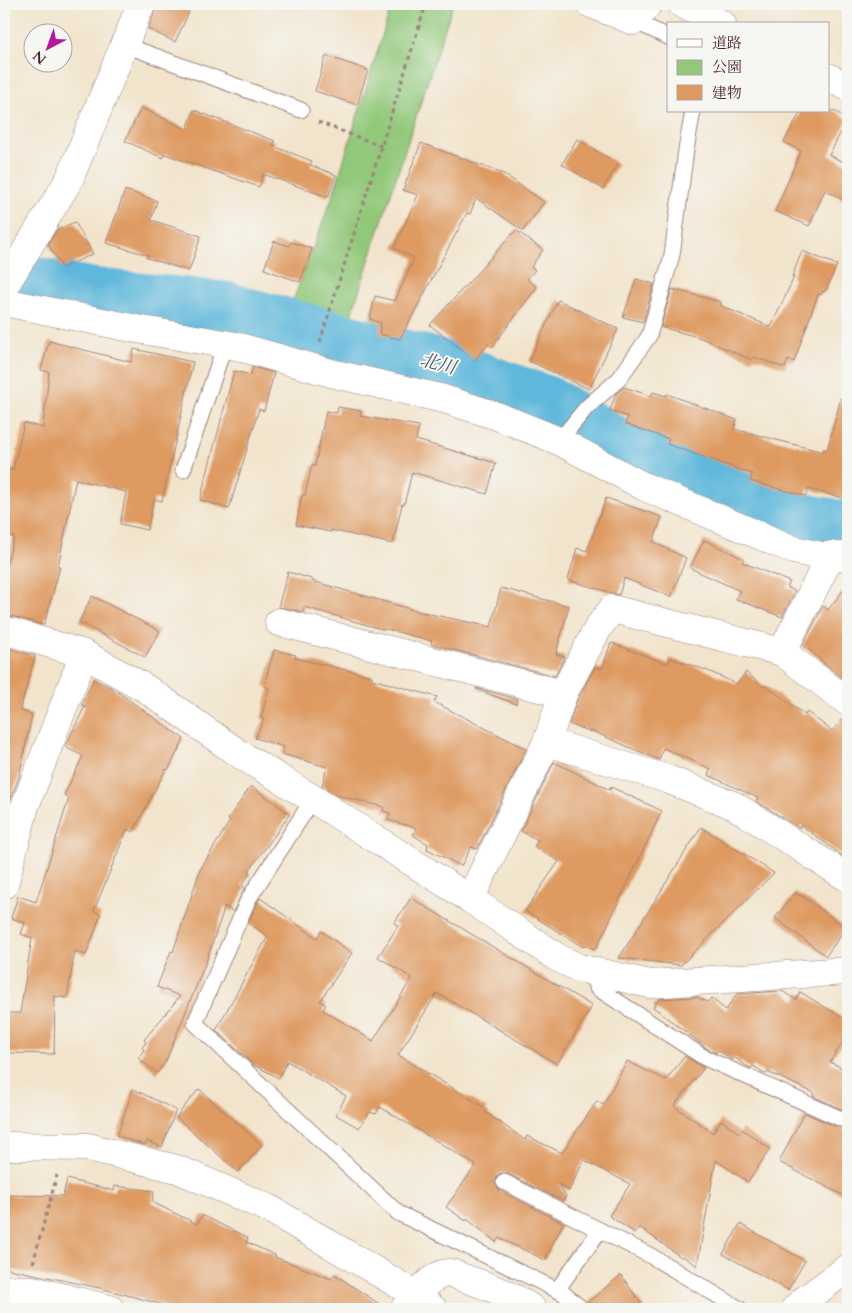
<svg xmlns="http://www.w3.org/2000/svg" width="852" height="1313" viewBox="0 0 852 1313" font-family="Cardo,'Noto Serif JP',serif">
  <style>
    .green { fill: #92c87a; stroke: #6e7452 }
    .lines { fill: none; stroke-linecap: round; stroke-linejoin: round }
    .river { stroke: #5eb7db; stroke-width: 51 }
    .building { fill: #de9a61 }
    .lane-casing { stroke: #9e827c; stroke-width: 17 }
    .street-casing { stroke: #9e827c; stroke-width: 29 }
    .path { stroke: #9e827c; stroke-width: 3; stroke-dasharray: 4 4; stroke-linecap: butt }
    .lane { stroke: #fff; stroke-width: 15 }
    .street { stroke: #fff; stroke-width: 28 }
    .labels { text-anchor: middle; dominant-baseline: central; stroke-width: 4; stroke-linejoin: round; paint-order: stroke }
    .water-label { font-size: 18px; font-style: italic; fill: #515469; stroke: #f6f6f2 }
  </style>
  <rect width="100%" height="100%" fill="#f6f6f2"/>
  <filter id="ink" filterUnits="userSpaceOnUse"><feTurbulence type="fractalNoise" baseFrequency=".02" numOctaves="2"/><feDisplacementMap in="SourceGraphic" scale="10" xChannelSelector="R" yChannelSelector="G"/><feConvolveMatrix kernelMatrix="1 2 1 2 8 2 1 2 1" color-interpolation-filters="sRGB"/></filter>
  <filter id="wash" filterUnits="userSpaceOnUse"><feTurbulence type="fractalNoise" baseFrequency=".0096" numOctaves="4" result="noise"/><feDisplacementMap in="SourceGraphic" scale="20" xChannelSelector="R" yChannelSelector="G"/><feGaussianBlur stdDeviation="1.12" result="paint"/><feColorMatrix in="noise" values="0 0 0 0 0 0 0 0 0 0 0 0 0 0 0 0 0 1.4 0 .05"/><feComposite in="paint" operator="in"/></filter>
  <g filter="url(#wash)">
    <rect width="100%" height="100%" fill="#f2e4cc"/>
    <polygon class="green" points="392,4 453,4 349,322 293,301 333,195"/>
    <g class="lines">
      <polyline class="river" points="4,276 92,293 225,307 460,370 549,402 631,451 779,514 848,527"/>
    </g>
    <g id="blocks">
      <g class="building">
        <polygon points="158,4 173,4 189,12 175,42 148,29"/>
        <polygon points="326,56 368,70 357,105 315,91"/>
        <polygon points="141,108 187,129 194,110 275,141 273,146 312,161 310,165 336,175 328,197 263,174 259,187 165,154 163,158 125,141"/>
        <polygon points="801,111 834,111 848,119 829,155 848,164 848,202 825,190 809,226 775,211 801,151 784,142"/>
        <polygon points="577,139 618,164 603,189 562,164"/>
        <polygon points="421,143 504,174 544,202 523,231 476,198 470,214 467,213 400,339 379,334 381,323 370,319 375,296 395,301 413,261 414,258 394,248 418,195 403,190"/>
        <polygon points="125,190 157,201 151,220 201,236 189,271 147,258 148,255 106,243"/>
        <polygon points="75,222 93,254 62,268 48,244 58,229"/>
        <polygon points="516,230 543,250 531,267 535,270 527,279 537,287 492,347 488,344 475,360 430,325"/>
        <polygon points="274,241 289,246 291,242 312,249 300,282 264,269"/>
        <polygon points="802,251 837,265 825,292 823,291 821,295 818,294 794,362 788,360 785,368 754,357 752,360 701,338 661,327 672,289 721,302 721,306 771,327 794,277 792,277"/>
        <polygon points="636,279 654,284 643,322 623,317"/>
        <polygon points="558,300 618,329 589,389 529,361"/>
        <polygon points="49,341 131,362 134,349 193,362 162,501 154,499 147,530 120,524 126,492 76,479 58,566 60,567 44,625 15,617 4,616 4,574 14,537 4,535 4,483 7,469 13,470 24,423 43,428 49,372 41,370"/>
        <polygon points="253,367 274,373 264,411 259,409 229,509 200,500 234,371 251,375"/>
        <polygon points="624,387 651,396 653,392 666,396 667,394 737,420 734,429 823,452 823,449 827,450 841,398 848,398 848,499 808,489 806,496 750,481 752,474 667,444 669,439 625,424 628,417 610,410 616,394"/>
        <polygon points="338,407 361,411 360,416 419,426 416,440 496,463 487,494 412,472 404,505 402,504 393,544 331,530 331,532 296,525 302,495 305,495 312,465 315,466 326,411 337,413"/>
        <polygon points="606,498 662,517 653,542 686,558 671,597 624,578 619,595 568,580 577,548 587,551"/>
        <polygon points="704,540 744,559 742,562 790,582 787,587 795,591 782,617 736,599 740,591 690,568"/>
        <polygon points="288,572 312,579 312,581 421,612 491,627 501,588 569,606 556,654 565,657 555,676 431,644 432,641 386,629 385,630 304,607 303,612 278,607"/>
        <polygon points="848,584 848,683 803,645 823,606 828,610"/>
        <polygon points="92,596 160,631 145,657 79,622"/>
        <polygon points="611,643 668,664 670,658 706,670 737,684 746,672 764,687 765,685 805,715 807,712 832,731 844,717 848,717 848,860 801,825 799,828 756,801 758,798 708,775 711,769 663,748 659,760 592,731 591,732 569,724 577,700 595,667 602,669"/>
        <polygon points="4,647 35,656 20,710 32,715 19,777 10,801 4,801"/>
        <polygon points="274,650 296,655 295,658 372,676 372,679 437,697 434,702 526,749 477,849 471,847 461,866 427,849 428,844 413,835 416,828 388,820 390,813 383,811 384,807 336,795 322,786 327,767 282,754 284,747 255,738 264,720 261,718 269,688 264,686"/>
        <polygon points="93,679 112,688 184,739 168,770 166,769 133,832 127,829 94,911 101,914 86,955 75,951 67,998 55,996 54,1054 4,1053 4,1013 20,1013 32,938 21,934 25,923 11,918 18,896 36,902 69,798 64,795 83,756 65,747 85,706 82,705"/>
        <polygon points="476,688 517,699 516,704 476,689"/>
        <polygon points="554,762 610,790 611,787 662,811 596,949 584,945 583,947 525,911 559,861 534,847 538,840 521,831"/>
        <polygon points="251,786 290,814 248,872 250,873 242,885 245,888 233,912 225,906 206,962 165,1063 157,1073 138,1058 144,1050 142,1048 146,1042 144,1040 180,996 157,987 171,951 173,952 200,870 230,821 228,819"/>
        <polygon points="701,827 774,873 681,965 619,958"/>
        <polygon points="795,893 805,898 846,928 826,956 775,918"/>
        <polygon points="260,898 317,938 321,931 352,953 320,1001 326,1005 323,1010 373,1041 412,978 378,957 398,926 394,923 411,898 592,1006 557,1064 437,993 398,1055 487,1109 485,1112 525,1140 527,1136 562,1153 597,1101 603,1105 627,1061 666,1080 685,1056 704,1068 674,1106 713,1133 721,1120 739,1133 742,1129 770,1149 748,1182 716,1160 697,1266 683,1256 681,1257 639,1227 635,1233 609,1216 630,1184 584,1160 569,1191 558,1184 566,1196 563,1201 508,1174 503,1173 498,1174 495,1182 499,1190 563,1223 545,1260 499,1238 496,1242 467,1219 466,1221 446,1207 476,1165 380,1107 376,1114 370,1112 359,1128 336,1115 346,1096 287,1061 279,1078 254,1065 216,1030 268,936 248,923"/>
        <polygon points="782,991 796,1000 800,992 848,1021 848,1034 830,1062 848,1071 848,1112 813,1096 814,1093 768,1072 766,1074 753,1066 751,1068 748,1067 734,1057 732,1060 731,1059 718,1050 716,1053 709,1050 653,1007 659,999 696,997 708,1002 711,998 726,1010 737,994"/>
        <polygon points="133,1089 176,1110 162,1147 147,1141 145,1145 117,1136"/>
        <polygon points="199,1089 262,1145 238,1172 176,1117"/>
        <polygon points="804,1113 848,1131 848,1198 779,1162"/>
        <polygon points="67,1179 114,1191 115,1186 154,1191 152,1202 197,1224 202,1215 248,1238 246,1242 275,1255 275,1257 331,1279 334,1274 387,1309 171,1309 157,1303 100,1288 4,1268 4,1195 63,1196"/>
        <polygon points="740,1224 805,1261 788,1290 723,1254"/>
        <polygon points="621,1275 645,1309 591,1309 588,1302"/>
      </g>
    </g>
  </g>
  <g filter="url(#ink)">
    <use href="#blocks" fill-opacity="0" stroke="#9e827c" stroke-width="1"/>
    <g class="lines">
      <g class="lane-casing">
        <g id="lane">
          <polyline points="634,21 668,37"/>
          <polyline points="125,45 301,110"/>
          <polyline points="559,441 586,408 619,379 649,336 672,255 686,150 693,111"/>
          <polyline points="183,470 225,344"/>
          <polyline points="313,799 248,900 195,1023 398,1213 563,1293 582,1309"/>
          <polyline points="4,813 25,806"/>
          <polyline points="589,970 597,988 705,1058 848,1122"/>
          <polyline points="504,1182 651,1256 740,1309"/>
          <polyline points="557,1290 600,1230"/>
        </g>
      </g>
      <g class="street-casing">
        <g id="street">
          <polyline points="591,4 634,21 648,4"/>
          <polyline points="682,4 722,24"/>
          <polyline points="828,77 848,87"/>
          <polyline points="4,287 69,180 141,4"/>
          <polyline points="4,302 137,329 236,346 331,373 444,399 497,416 559,441 645,487 794,550 821,556 848,556"/>
          <polyline points="279,622 563,694"/>
          <polyline points="4,631 11,632 84,654 145,688 238,753 313,799 470,899 558,958 579,968 650,984 848,971"/>
          <polyline points="782,652 831,555"/>
          <polyline points="547,742 667,779 735,806 848,878"/>
          <polyline points="4,885 25,806 84,654"/>
          <polyline points="470,899 547,742 563,694 598,628 612,609 782,652 848,702"/>
          <polyline points="4,1146 88,1147 177,1169 268,1208 415,1294 433,1309"/>
          <polyline points="4,1290 33,1290 110,1309"/>
          <path d="M405,1308c8,-11 29,-36 45,-35 4,0 10,4 14,5 23,8 49,17 68,31"/>
          <polyline points="795,1309 802,1302 848,1268"/>
        </g>
      </g>
      <g class="path">
        <polyline points="318,122 381,146"/>
        <polyline points="320,342 426,4"/>
        <polyline points="33,1263 57,1175"/>
      </g>
      <use href="#lane" class="lane"/>
      <use href="#street" class="street"/>
    </g>
  </g>
  <g class="labels">
    <g class="water-label">
      <text transform="translate(438 364) rotate(15)">北川</text>
    </g>
  </g>
  <rect width="852" height="1313" fill="none" stroke="#f6f6f2" stroke-width="20"/>
  <rect x="667" y="22" width="162" height="90" fill="#f6f6f2" stroke="#b1a0a2"/>
  <rect x="677" y="39" width="25" height="8" fill="#ffffff" stroke="#b1a0a2"/>
  <text x="712" y="48" font-size="15" fill="#4a1f2b">道路</text>
  <rect x="677" y="60" width="25" height="15" fill="#92c87a" stroke="#b1a0a2"/>
  <text x="712" y="72" font-size="15" fill="#4a1f2b">公園</text>
  <rect x="677" y="85" width="25" height="15" fill="#de9a61" stroke="#b1a0a2"/>
  <text x="712" y="98" font-size="15" fill="#4a1f2b">建物</text>
  <g transform="translate(48 48) rotate(221)"><circle r="24" fill="#f6f6f2" stroke="#b1a0a2"/>
  <path d="M0-4L9 19L0 12L-9 19Z" fill="#b5179e"/>
  <text y="-8" font-size="14" font-weight="bold" text-anchor="middle" fill="#4a1f2b">N</text>
  </g>
</svg>
